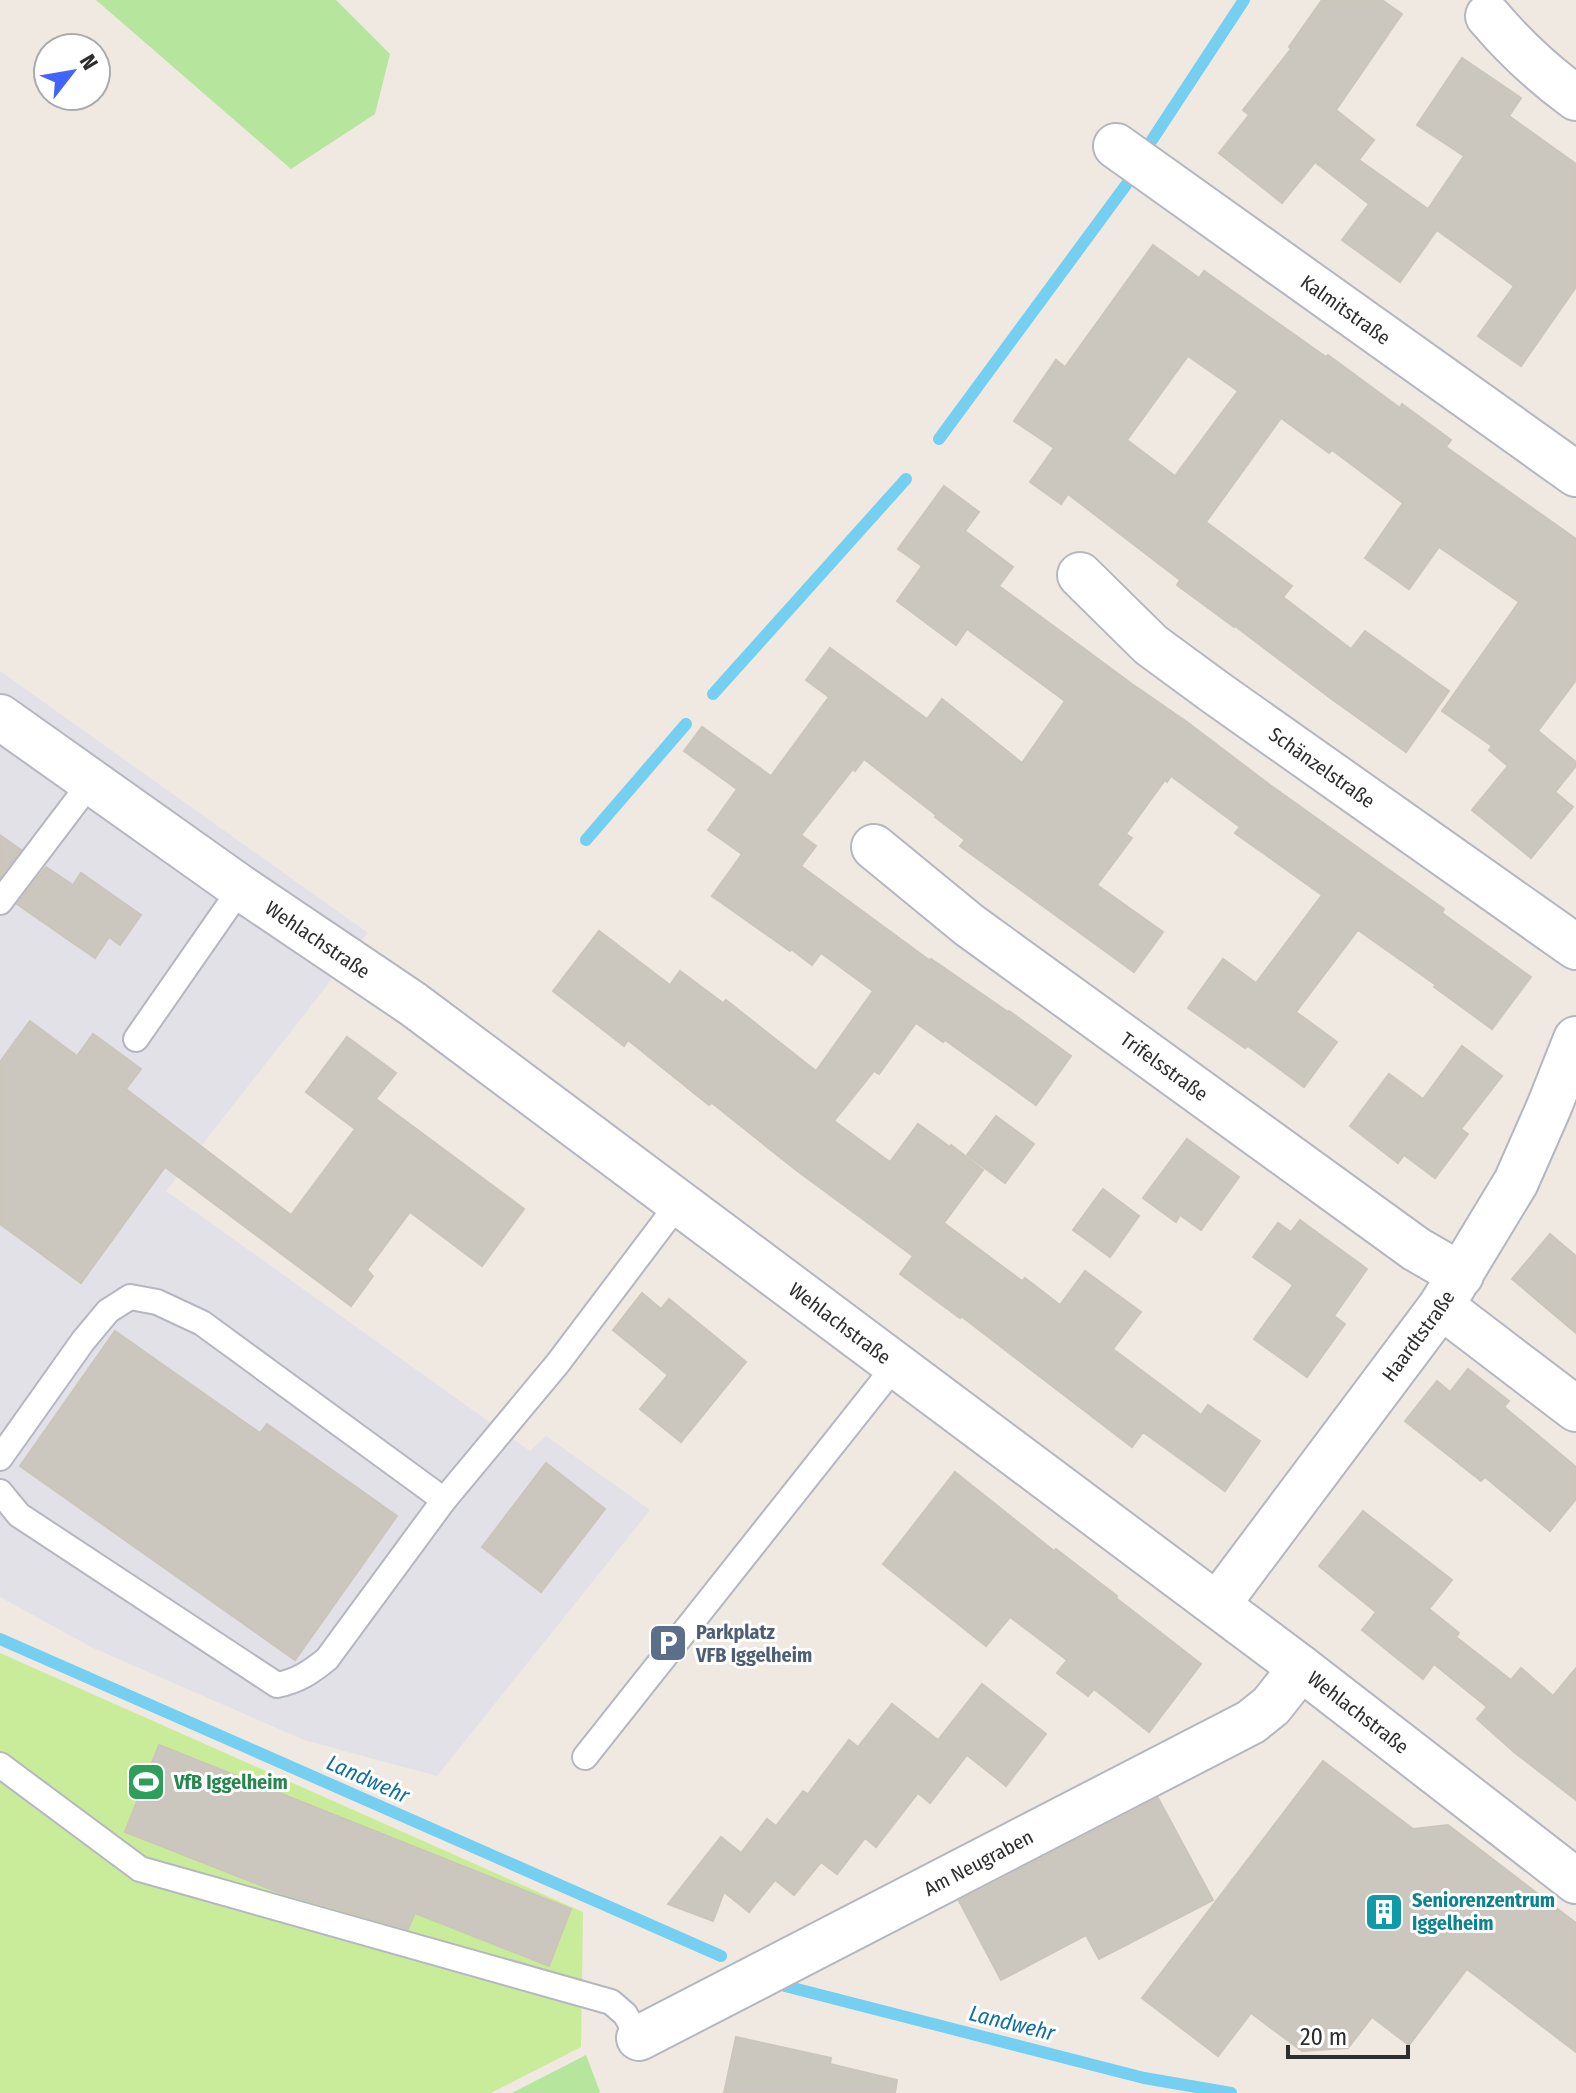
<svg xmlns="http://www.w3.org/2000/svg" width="1576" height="2093" viewBox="0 0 1576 2093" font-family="'Fira Sans Condensed',sans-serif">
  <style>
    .industrial { fill: #e3e1e8 }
    .green { fill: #b6e59e }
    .pitch { fill: #c9ec9a }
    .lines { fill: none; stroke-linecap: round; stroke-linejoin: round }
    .stream { stroke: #75cff0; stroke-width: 12 }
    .building { fill: #cbc7bf; stroke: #cbc5ba; stroke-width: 2; fill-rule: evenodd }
    .lane-casing { stroke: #b4b7c1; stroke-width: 28 }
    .street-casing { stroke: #b4b7c1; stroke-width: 48 }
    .lane { stroke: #fff; stroke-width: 24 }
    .street { stroke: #fff; stroke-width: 44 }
    .labels { text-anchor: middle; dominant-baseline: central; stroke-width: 6; stroke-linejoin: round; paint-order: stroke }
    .street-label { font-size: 20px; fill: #2e2e2e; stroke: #fff }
    .service-label { font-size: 20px; font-weight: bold; fill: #4e5e75; stroke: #fff; text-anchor: start }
    .leisure-label { font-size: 20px; font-weight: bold; fill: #27864d; stroke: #fff; text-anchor: start }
    .culture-label { font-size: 20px; font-weight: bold; fill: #0d838f; stroke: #fff; text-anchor: start }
    .water-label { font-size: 22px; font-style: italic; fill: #0d6fa3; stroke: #fff }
  </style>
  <rect width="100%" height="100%" fill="#efe9e1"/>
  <polygon class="industrial" points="0,671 368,933 166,1191 530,1451 546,1436 650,1510 437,1776 304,1740 91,1647 0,1597"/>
  <g class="green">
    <polygon points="96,0 336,0 390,54 375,114 291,169"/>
    <polygon points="586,2055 600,2092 598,2093 512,2093"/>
  </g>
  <polygon class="pitch" points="0,1653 583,1912 581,2047 491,2093 0,2093"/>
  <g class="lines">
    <g class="stream">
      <polyline points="1152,140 1244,0"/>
      <polyline points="939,439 1126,185"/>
      <polyline points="713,694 906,479"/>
      <polyline points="586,840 686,724"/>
      <polyline points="0,1639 721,1956"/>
      <polyline points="785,1986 1144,2078 1231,2093"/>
    </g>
  </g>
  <g class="building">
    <polygon points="1322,0 1382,0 1402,14 1336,110 1374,140 1359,160 1428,209 1464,156 1417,125 1462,58 1521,98 1509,116 1576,164 1576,287 1521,366 1478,336 1514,286 1437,230 1400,282 1342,240 1369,204 1315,162 1282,203 1219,153 1249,115 1243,110 1291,49 1289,47"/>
    <path d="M1153,245l46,33 5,-7 122,86 2,-2 72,53 2,-4 49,36 -5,7 130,92v141l-38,51 38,31v4l-21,26 18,15 -42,51 -59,-48 36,-44 -19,-16 3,-4 -50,-35 77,-109 -80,-55 -30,42 -44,-31 38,-55 -71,-53 -3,3 -48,-35 -75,104 86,64 -9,11 68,52 14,-18 84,60 -43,61 -73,-52 -98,-74 -1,1 -57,-42 3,-5 -112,-86 -7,10 -31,-22 24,-34 -40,-27 42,-61 9,7zM1188,356l50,35 -63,85 -48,-36z"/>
    <polygon points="944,486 979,512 965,531 1013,567 999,586 1132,684 1187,722 1270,785 1444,909 1442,913 1531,977 1492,1029 1434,987 1436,985 1358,930 1296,1012 1337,1042 1304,1087 1248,1046 1245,1048 1188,1008 1223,959 1256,983 1322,895 1235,833 1240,827 1171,776 1167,782 1165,780 1126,834 1132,838 1097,885 1163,932 1134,972 960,846 965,840 935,817 936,815 864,759 855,771 853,769 801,835 816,846 801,866 929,960 931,959 1008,1012 1009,1011 1071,1056 1036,1105 945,1040 943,1042 916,1023 879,1074 874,1071 834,1121 890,1162 918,1124 950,1147 951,1145 983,1170 944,1223 1022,1281 1025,1278 1060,1305 1085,1271 1141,1312 1113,1349 1201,1415 1208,1405 1260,1441 1225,1491 1143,1432 1132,1447 961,1316 960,1318 900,1274 913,1256 796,1170 712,1103 709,1105 628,1040 624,1046 553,991 599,931 670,985 680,971 723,1003 726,1000 816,1071 873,991 821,953 812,965 791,949 790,951 712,896 742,854 708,830 737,789 684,751 702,727 771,776 829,697 806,680 830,648 927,719 942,699 1022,763 1065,701 967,629 956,645 897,601 922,566 898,549"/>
    <polygon points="0,835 21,850 0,877"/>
    <polygon points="46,867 73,885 81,873 141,915 120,945 109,937 95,958 17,904"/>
    <polygon points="30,1021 77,1056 93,1034 141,1069 126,1089 291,1215 355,1129 306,1092 347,1037 396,1073 376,1099 524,1209 482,1266 410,1212 367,1270 373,1276 351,1306 165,1167 81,1283 0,1224 0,1062"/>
    <polygon points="1462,1046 1502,1076 1461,1129 1468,1134 1435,1178 1404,1155 1398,1163 1350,1126 1389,1074 1423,1099"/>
    <polygon points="996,1116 1034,1144 1005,1183 967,1155"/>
    <polygon points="1187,1139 1239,1177 1201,1230 1180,1215 1176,1222 1143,1198"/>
    <polygon points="1103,1189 1139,1216 1110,1257 1073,1230"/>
    <polygon points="1300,1220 1367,1269 1334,1316 1345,1324 1307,1377 1254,1339 1293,1285 1253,1257 1278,1223 1291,1232"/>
    <polygon points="1550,1234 1576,1256 1576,1333 1512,1279"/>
    <polygon points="642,1293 661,1309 669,1299 746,1362 681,1442 640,1409 668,1375 613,1330"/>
    <polygon points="115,1331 260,1433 267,1424 397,1516 295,1660 20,1466"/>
    <polygon points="1468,1369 1509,1401 1504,1407 1576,1467 1576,1499 1550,1531 1485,1477 1481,1481 1405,1421 1437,1381 1450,1392"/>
    <polygon points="546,1463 605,1509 541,1592 482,1547"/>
    <polygon points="955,1472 1054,1551 1056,1549 1117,1596 1116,1598 1201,1664 1149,1732 1094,1689 1088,1696 1057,1673 1067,1660 1010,1617 986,1646 883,1564"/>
    <polygon points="1363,1511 1452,1580 1429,1609 1459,1633 1456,1637 1511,1680 1521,1668 1553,1696 1576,1668 1576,1800 1514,1752 1477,1719 1487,1707 1434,1664 1423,1679 1362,1630 1376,1612 1319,1566"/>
    <polygon points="982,1684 1046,1734 1006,1786 967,1755 930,1803 918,1793 876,1847 865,1838 837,1874 821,1862 794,1895 775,1880 749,1912 724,1892 713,1921 668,1904 721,1837 741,1853 767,1819 776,1826 803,1791 808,1794 849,1740 858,1747 892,1704 938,1740"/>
    <polygon points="159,1745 571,1909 549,1966 415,1913 408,1929 278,1892 125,1832"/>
    <polygon points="1323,1761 1413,1829 1448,1825 1576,1923 1576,2052 1467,1969 1409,2045 1372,2017 1348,2048 1302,2051 1251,2013 1218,2056 1142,1998"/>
    <polygon points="1158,1798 1213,1900 1099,1959 1086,1935 1001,1980 959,1901"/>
    <polygon points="736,2037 831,2058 830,2064 897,2080 895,2093 724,2093"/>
  </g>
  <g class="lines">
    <g class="lane-casing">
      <g id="lane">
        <polyline points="0,902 91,782"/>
        <polyline points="136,1039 241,888"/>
        <polyline points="0,1458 83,1341 108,1311 130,1297 157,1302 202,1323 444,1500"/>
        <path d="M0,1492l19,23 258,170c21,-4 34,-13 50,-26l117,-159 114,-137 120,-159"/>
        <polyline points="585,1757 895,1366"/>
        <polyline points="0,1765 140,1869 611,2002 625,2014 639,2038"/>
      </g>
    </g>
    <g class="street-casing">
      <g id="street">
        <path d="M1488,16c27,32 54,57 88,82"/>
        <path id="s1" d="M1116,146l460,328"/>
        <path id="s2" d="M1080,575l71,70 64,47 361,255"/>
        <path id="s3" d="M0,717l241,171 172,116 888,664 275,213"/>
        <path id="s4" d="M874,847l95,78 447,324 45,26"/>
        <polyline points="1441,1306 1576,1409"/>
        <path id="s5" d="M1217,1605l224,-299 75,-124 33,-75 27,-68"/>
        <path id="s6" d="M639,2038l612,-316 20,-16 30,-38"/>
      </g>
    </g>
    <use href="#lane" class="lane"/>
    <use href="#street" class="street"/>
  </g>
  <defs>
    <g id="parking-square" transform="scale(2)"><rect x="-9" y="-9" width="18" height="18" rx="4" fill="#5c6f8a" stroke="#fff"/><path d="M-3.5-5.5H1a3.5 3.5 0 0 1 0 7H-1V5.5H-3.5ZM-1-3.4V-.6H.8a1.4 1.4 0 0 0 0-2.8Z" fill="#fff"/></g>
    <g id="stadium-square" transform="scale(2)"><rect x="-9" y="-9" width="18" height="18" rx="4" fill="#2e9e5b" stroke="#fff"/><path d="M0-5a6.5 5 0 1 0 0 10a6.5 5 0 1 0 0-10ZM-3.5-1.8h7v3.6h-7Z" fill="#fff"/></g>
    <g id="building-square" transform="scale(2)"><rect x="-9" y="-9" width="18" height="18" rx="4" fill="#0f9aa8" stroke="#fff"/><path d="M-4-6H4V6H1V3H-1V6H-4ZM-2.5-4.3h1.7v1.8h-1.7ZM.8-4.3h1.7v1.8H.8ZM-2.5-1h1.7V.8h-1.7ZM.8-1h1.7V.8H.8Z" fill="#fff"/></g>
  </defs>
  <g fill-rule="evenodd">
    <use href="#parking-square" x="668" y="1643"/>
    <use href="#stadium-square" x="146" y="1782"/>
    <use href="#building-square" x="1384" y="1912"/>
  </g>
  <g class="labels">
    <g class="street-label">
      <text stroke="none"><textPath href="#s1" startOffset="282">Kalmitstraße</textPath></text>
      <text stroke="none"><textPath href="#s2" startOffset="310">Schänzelstraße</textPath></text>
      <text stroke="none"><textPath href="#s3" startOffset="388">Wehlachstraße</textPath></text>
      <text stroke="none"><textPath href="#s4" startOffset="364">Trifelsstraße</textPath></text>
      <text stroke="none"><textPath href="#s3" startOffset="1036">Wehlachstraße</textPath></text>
      <text stroke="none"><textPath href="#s5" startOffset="336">Haardtstraße</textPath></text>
      <text stroke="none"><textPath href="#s3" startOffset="1684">Wehlachstraße</textPath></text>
      <text stroke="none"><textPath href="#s6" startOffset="382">Am Neugraben</textPath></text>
    </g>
    <g class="service-label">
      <text x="696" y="1632">Parkplatz<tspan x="696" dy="23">VFB Iggelheim</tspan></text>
    </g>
    <g class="leisure-label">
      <text x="174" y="1782">VfB Iggelheim</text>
    </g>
    <g class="culture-label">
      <text x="1412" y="1900">Seniorenzentrum<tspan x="1412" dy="23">Iggelheim</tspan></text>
    </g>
    <g class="water-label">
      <text transform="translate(368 1779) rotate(24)">Landwehr</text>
      <text transform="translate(1012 2023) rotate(14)">Landwehr</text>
    </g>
  </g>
  <g transform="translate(72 72) rotate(59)"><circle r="38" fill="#ffffff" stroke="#ababab" stroke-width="2"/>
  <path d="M0-6L14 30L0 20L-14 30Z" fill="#4264fb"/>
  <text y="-12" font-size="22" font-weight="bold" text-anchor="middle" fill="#2e2e2e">N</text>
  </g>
  <path d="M1288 2045v12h120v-12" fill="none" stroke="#2e2e2e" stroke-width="4"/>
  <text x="1300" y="2045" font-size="24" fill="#2e2e2e" stroke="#ffffff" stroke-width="6" paint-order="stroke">20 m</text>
</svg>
